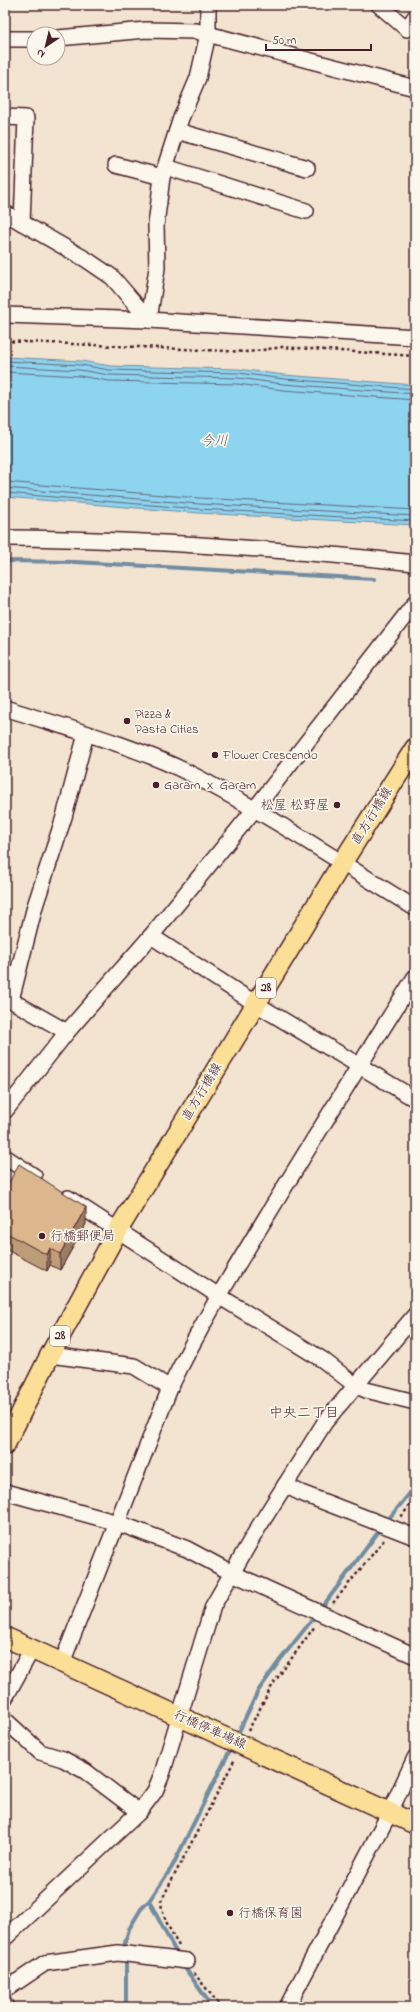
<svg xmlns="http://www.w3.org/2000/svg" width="420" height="2012" viewBox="0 0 420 2012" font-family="'Indie Flower','Klee One',sans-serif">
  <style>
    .water { fill: #8dd4ef; stroke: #728ca1 }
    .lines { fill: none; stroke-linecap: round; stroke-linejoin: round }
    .shore { stroke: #656779; stroke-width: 1 }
    .stream { stroke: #728ca1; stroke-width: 4 }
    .minor-casing { stroke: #4a1f2b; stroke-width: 18 }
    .major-casing { stroke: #4a1f2b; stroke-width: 22 }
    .path { stroke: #4a1f2b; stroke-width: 2.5; stroke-dasharray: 3 3; stroke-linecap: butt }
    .minor { stroke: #fbf7ec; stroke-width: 15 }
    .major { stroke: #fbdf96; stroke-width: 19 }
    .wall { fill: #bd9d79; stroke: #4a1f2b }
    .shaded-wall { fill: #9a7f63; stroke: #4a1f2b }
    .building { fill: #dcb68d; stroke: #4a1f2b }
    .poi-dot { fill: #4a1f2b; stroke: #fbf7ec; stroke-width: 1.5 }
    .labels { text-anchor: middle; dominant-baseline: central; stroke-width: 3.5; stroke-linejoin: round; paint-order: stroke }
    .shield { fill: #fbf7ec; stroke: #7f6065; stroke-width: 1 }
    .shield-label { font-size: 12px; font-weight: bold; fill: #4a1f2b }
    .poi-label { font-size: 13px; fill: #4a1f2b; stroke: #fbf7ec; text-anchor: start }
    .street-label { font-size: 13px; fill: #4a1f2b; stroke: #fbf7ec }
    .water-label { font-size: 14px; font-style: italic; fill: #5e5566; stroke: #fbf7ec }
    .neighbourhood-label { font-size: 14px; fill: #4a1f2b; stroke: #fbf7ec }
  </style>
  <rect width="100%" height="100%" fill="#f2e4d0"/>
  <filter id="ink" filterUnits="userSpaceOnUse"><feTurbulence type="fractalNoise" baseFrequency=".025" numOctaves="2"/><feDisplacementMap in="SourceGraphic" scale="8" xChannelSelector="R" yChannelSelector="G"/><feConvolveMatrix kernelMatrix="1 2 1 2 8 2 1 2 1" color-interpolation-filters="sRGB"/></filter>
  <g filter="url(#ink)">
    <polygon class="water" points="5,357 82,361 110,366 238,369 284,375 415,385 415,525 198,513 5,497"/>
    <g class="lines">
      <g class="shore">
        <polyline points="5,361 81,365 109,370 238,373 284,379 415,389"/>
        <polyline points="5,366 80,370 109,375 238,378 283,384 415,394"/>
        <polyline points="5,372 80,376 109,381 237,384 283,390 415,400"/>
        <polyline points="5,482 199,498 415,510"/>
        <polyline points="5,488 199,504 415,516"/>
        <polyline points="5,493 199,509 415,521"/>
      </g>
      <g class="stream">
        <polyline points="5,561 75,562 374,579"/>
        <polyline points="386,1522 415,1487"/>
        <polyline points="320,1610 382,1527"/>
        <polyline points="236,1738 258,1691 280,1660 316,1615"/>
        <polyline points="149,1901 178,1956"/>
        <polyline points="125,1951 125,1943 129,1929 141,1909 149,1901 172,1867 232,1746"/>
        <polyline points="126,1957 126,2007"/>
        <polyline points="183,1965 208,2001"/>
      </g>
      <g class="minor-casing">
        <g id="minor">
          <polyline points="379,5 407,29 415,17"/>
          <polyline points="58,38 146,30 196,31 415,88"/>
          <polyline points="5,39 34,39"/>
          <polyline points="5,117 26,118 22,223"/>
          <polyline points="177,131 307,168"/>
          <polyline points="116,165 162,177"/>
          <polyline points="166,167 306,211"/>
          <polyline points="5,213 87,260 112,277 149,320"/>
          <polyline points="5,315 149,320 415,337"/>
          <polyline points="149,320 157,268 156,225 162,177 181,118 198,78 208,34 208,5"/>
          <path d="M5,538c137,1 274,11 410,25"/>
          <path d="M5,708c62,20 128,37 186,66 77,40 150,89 224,134"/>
          <polyline points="151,936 256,1004 415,1099"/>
          <polyline points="5,997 67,1032"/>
          <polyline points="11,1000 35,906 64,817 86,734"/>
          <polyline points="5,1111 67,1032 151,936 254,810 415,603"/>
          <polyline points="5,1157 34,1176"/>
          <polyline points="68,1198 219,1296 323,1360 355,1385 366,1390 415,1402"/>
          <polyline points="50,1355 134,1366 170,1388"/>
          <polyline points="285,1485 301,1493 415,1537"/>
          <polyline points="5,1492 118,1523 187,1549 232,1573 415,1656"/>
          <path d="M62,1663l108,-275c31,-65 69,-126 106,-187 46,-75 92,-150 139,-224"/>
          <polyline points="5,1698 32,1649"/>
          <polyline points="5,1720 40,1752 63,1759 85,1771 139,1812"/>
          <polyline points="5,1938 139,1812 155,1791 162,1774 213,1606 258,1528 325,1422 415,1315"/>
          <polyline points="5,1990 45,1963 118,1953 187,1961"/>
          <polyline points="5,2005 6,2007"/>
          <polyline points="287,2007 390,1812 415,1758"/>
        </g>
      </g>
      <g class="major-casing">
        <g id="major">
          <polyline points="5,1445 50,1355 118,1230 342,863 415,748"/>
          <polyline points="5,1637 415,1824"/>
        </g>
      </g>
      <g class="path">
        <polyline points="5,341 249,352 282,347 415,356"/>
        <polyline points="401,1517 415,1498"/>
        <polyline points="333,1603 384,1540"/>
        <polyline points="248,1731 273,1684 315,1626"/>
        <path d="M179,1946c-8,-14 -17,-29 -18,-45l74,-142"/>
        <polyline points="194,1973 221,2007"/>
      </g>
      <use href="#minor" class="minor"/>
      <use href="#major" class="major"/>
    </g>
    <polygon class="wall" points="5,1190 86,1224 60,1270 50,1265 47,1271 5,1249"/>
    <g class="shaded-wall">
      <polygon points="86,1207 86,1224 60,1270 60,1254"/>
      <polygon points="50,1248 50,1265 47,1271 47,1255"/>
    </g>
    <polygon class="building" points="19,1164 86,1207 60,1254 50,1248 47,1255 5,1232 5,1190"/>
  </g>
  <g class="poi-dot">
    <circle cx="127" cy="721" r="4"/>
    <circle cx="215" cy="755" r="4"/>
    <circle cx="156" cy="785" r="4"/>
    <circle cx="337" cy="805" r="4"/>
    <circle cx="42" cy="1236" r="4"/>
    <circle cx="230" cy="1913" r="4"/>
  </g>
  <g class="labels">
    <g class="shield">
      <rect x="256" y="978" width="20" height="20" rx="3"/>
      <rect x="50" y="1326" width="20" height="20" rx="3"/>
    </g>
    <g class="shield-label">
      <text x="266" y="988">28</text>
      <text x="60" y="1336">28</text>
    </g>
    <g class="poi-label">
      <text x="135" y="714">Pizza &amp;<tspan x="135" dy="15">Pasta Cities</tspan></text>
      <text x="223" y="755">Flower Crescendo</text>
      <text x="164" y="785">Garam ｘ Garam</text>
      <text x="329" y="805" text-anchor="end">松屋 松野屋</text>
      <text x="50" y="1236">行橋郵便局</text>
      <text x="238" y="1913">行橋保育園</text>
    </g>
    <g class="street-label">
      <text transform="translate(372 816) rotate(-58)">直方行橋線</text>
      <text transform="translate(202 1092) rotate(-59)">直方行橋線</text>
      <text transform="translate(210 1730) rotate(24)">行橋停車場線</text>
    </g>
    <g class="water-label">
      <text x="214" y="441">今川</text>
    </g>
    <g class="neighbourhood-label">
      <text x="304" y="1413">中央二丁目</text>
    </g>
  </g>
  <rect width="420" height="2012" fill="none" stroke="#fbf7ec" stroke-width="20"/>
  <rect x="10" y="10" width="400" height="1992" fill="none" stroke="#4a1f2b" stroke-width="1.5" filter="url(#ink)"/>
  <g transform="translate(46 46) rotate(215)"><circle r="19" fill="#fbf7ec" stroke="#b4a19f"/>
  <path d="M0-3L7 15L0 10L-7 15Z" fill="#4a1f2b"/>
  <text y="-6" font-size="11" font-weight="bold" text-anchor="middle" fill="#4a1f2b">N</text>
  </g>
  <path d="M266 44v6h105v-6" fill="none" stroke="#4a1f2b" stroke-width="2"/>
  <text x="272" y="44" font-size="12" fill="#4a1f2b" stroke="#fbf7ec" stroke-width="3" paint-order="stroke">50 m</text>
</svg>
